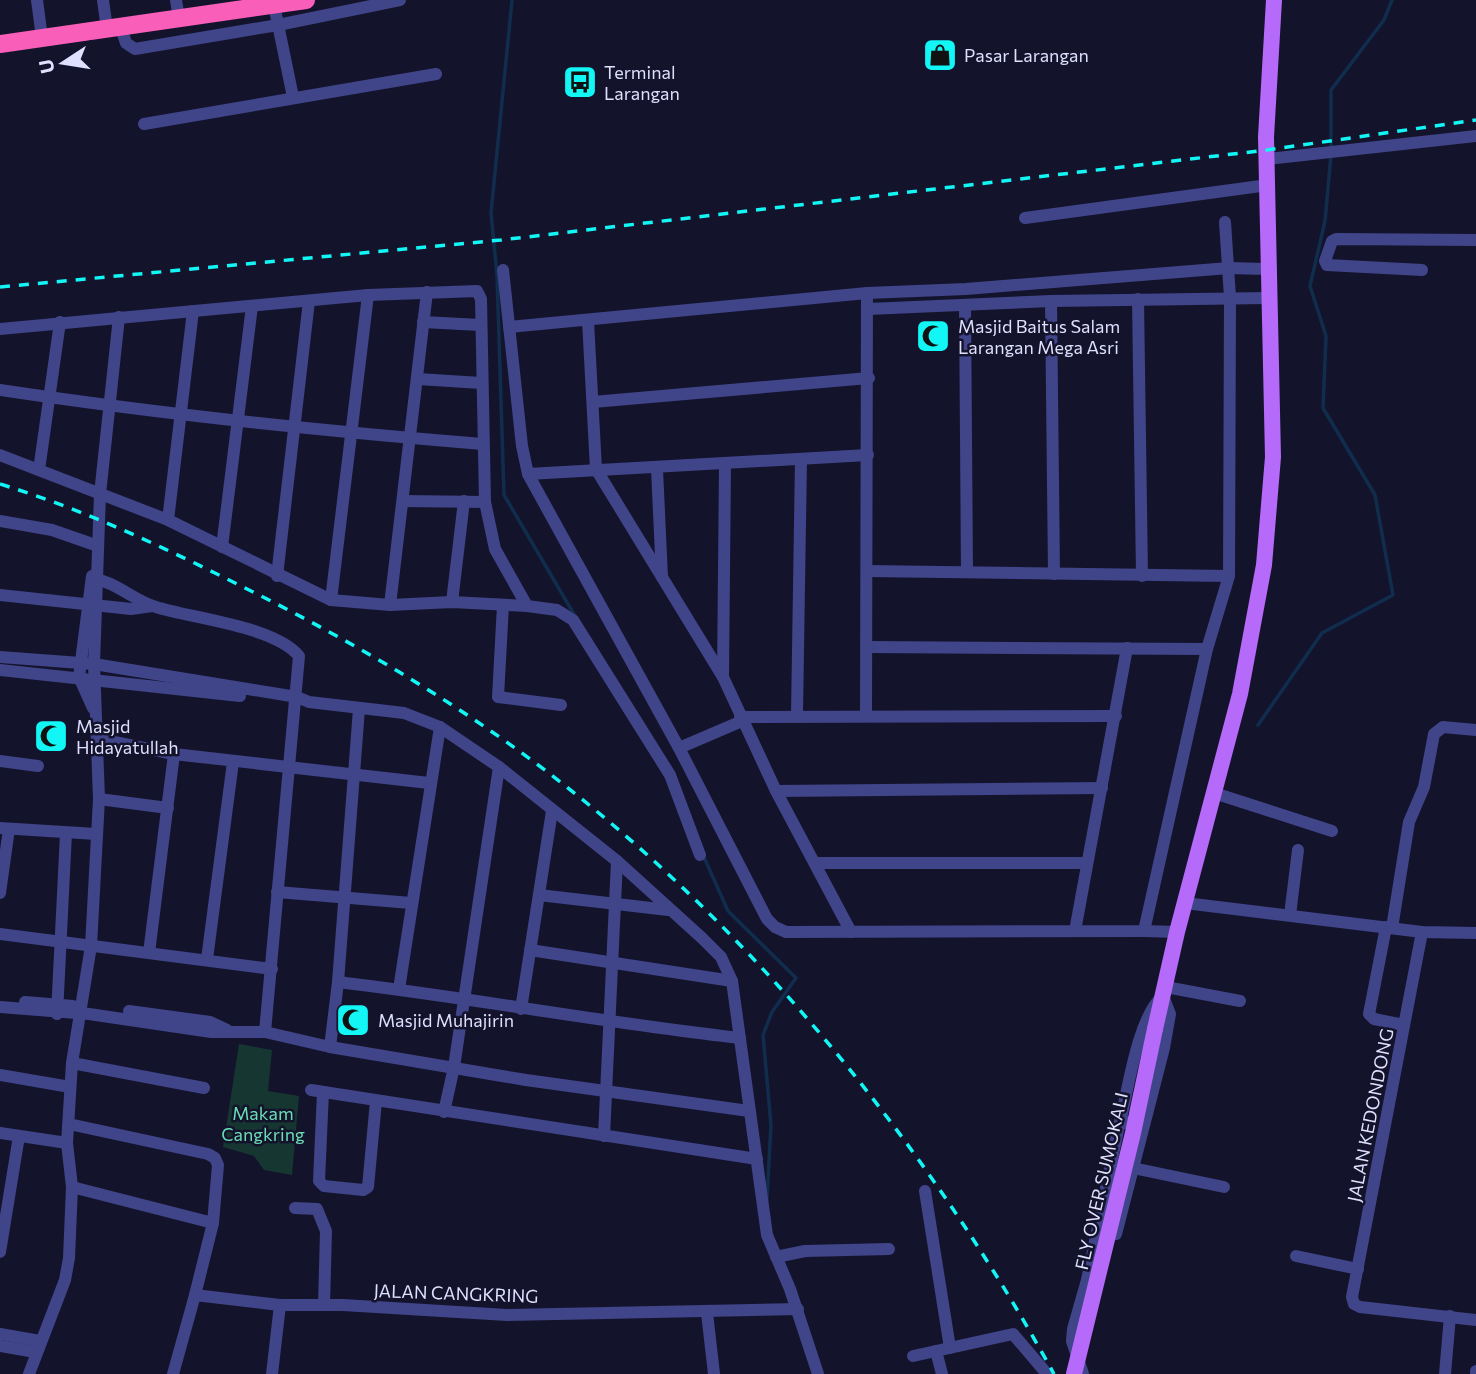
<svg xmlns="http://www.w3.org/2000/svg" width="1476" height="1374" viewBox="0 0 1476 1374" font-family="Commissioner,sans-serif">
  <style>
    .green { fill: #163631 }
    .lines { fill: none; stroke-linecap: round; stroke-linejoin: round }
    .stream { stroke: #102d4e; stroke-width: 3.5 }
    .minor { stroke: #404489; stroke-width: 12 }
    .major { stroke: #b56af9; stroke-width: 16 }
    .highway { stroke: #f95eb8; stroke-width: 18 }
    .rail { stroke: #12f6f5; stroke-width: 3.5; stroke-dasharray: 10 9; stroke-linecap: butt }
    .major-bridge { stroke: #b56af9; stroke-width: 16 }
    .labels { text-anchor: middle; dominant-baseline: central; stroke-width: 5; stroke-linejoin: round; paint-order: stroke }
    .poi-label { font-size: 18px; fill: #dfdffe; stroke: #14132c; text-anchor: start }
    .park-label { font-size: 18px; fill: #6bddb5; stroke: #14132c }
    .street-label { font-size: 18px; fill: #dfdffe; stroke: #14132c }
  </style>
  <rect width="100%" height="100%" fill="#14132c"/>
  <polygon class="green" points="239,1044 272,1050 268,1091 299,1096 292,1175 264,1170 254,1156 223,1147"/>
  <g class="lines">
    <g class="stream">
      <polyline points="512,0 491,213 497,275 504,495 575,616"/>
      <polyline points="1331,148 1331,90 1384,20 1392,0"/>
      <polyline points="1258,725 1322,633 1393,595 1375,495 1323,408 1326,336 1310,286 1325,221 1331,155"/>
      <polyline points="703,855 728,911 796,978 772,1012 763,1035 771,1125 767,1199"/>
    </g>
    <g class="minor">
      <polyline points="37,0 42,38"/>
      <polyline points="103,0 107,29"/>
      <polyline points="176,0 179,18"/>
      <polyline points="274,5 293,97"/>
      <polyline points="121,28 126,43 135,49 278,25 400,0"/>
      <polyline points="144,124 436,74"/>
      <polyline points="1268,159 1476,136"/>
      <polyline points="1025,218 1268,185"/>
      <polyline points="503,270 522,446 528,474 679,748 767,919 775,927 786,932 1144,931 1207,649 1229,576 1230,297 1225,222"/>
      <polyline points="1422,270 1327,265 1325,261 1332,241 1336,239 1476,240"/>
      <polyline points="1138,299 1142,576"/>
      <polyline points="1051,301 1054,574"/>
      <polyline points="965,305 967,572"/>
      <polyline points="868,309 1051,301 1268,298"/>
      <polyline points="588,321 596,469 723,677 776,791 851,932"/>
      <polyline points="423,322 480,325"/>
      <polyline points="509,327 867,293 966,289 1229,268 1266,269"/>
      <polyline points="0,329 368,295 477,291 481,299 485,502 495,549 527,606 557,610 573,620 670,775 700,855"/>
      <polyline points="418,379 481,383"/>
      <path d="M0,390c160,24 321,41 482,54"/>
      <polyline points="593,402 869,378"/>
      <polyline points="0,455 168,520 331,600 390,605 452,602 527,606"/>
      <polyline points="657,469 662,577"/>
      <polyline points="39,470 60,322"/>
      <polyline points="528,474 868,455"/>
      <polyline points="403,501 485,502"/>
      <polyline points="168,520 193,311"/>
      <polyline points="0,521 52,530 98,546"/>
      <polyline points="222,547 252,306"/>
      <polyline points="867,571 1229,576"/>
      <polyline points="92,576 79,677 93,708"/>
      <polyline points="277,576 309,301"/>
      <path d="M92,578c24,4 41,22 64,29 38,12 118,19 143,49l-34,376"/>
      <polyline points="0,595 131,609 152,606"/>
      <polyline points="331,600 368,295"/>
      <polyline points="452,602 464,501"/>
      <polyline points="390,605 427,292"/>
      <polyline points="503,605 498,697 561,705"/>
      <polyline points="867,647 1207,649"/>
      <polyline points="0,657 94,664 297,697 309,702 404,713 440,727 499,767 617,861 702,938 721,957 732,981 767,1235 790,1289 818,1374"/>
      <polyline points="0,670 240,696"/>
      <polyline points="723,677 725,464"/>
      <polyline points="797,715 801,459"/>
      <polyline points="866,716 867,293"/>
      <polyline points="740,717 1116,716"/>
      <polyline points="99,739 174,754 429,783"/>
      <polyline points="679,748 742,721"/>
      <polyline points="0,761 38,766"/>
      <polyline points="776,791 1102,788"/>
      <polyline points="1214,793 1332,831"/>
      <polyline points="99,799 168,808"/>
      <polyline points="0,828 96,834"/>
      <polyline points="816,863 1087,863"/>
      <polyline points="277,892 411,903"/>
      <polyline points="0,893 9,829"/>
      <polyline points="539,895 668,910"/>
      <polyline points="1185,903 1422,932 1476,933"/>
      <polyline points="1290,915 1298,850"/>
      <polyline points="1386,927 1369,1014 1374,1019 1404,1025"/>
      <polyline points="1392,928 1409,822 1424,787 1434,734 1443,727 1476,730"/>
      <polyline points="1075,931 1127,648"/>
      <polyline points="1144,931 1177,932"/>
      <polyline points="1422,932 1352,1297 1354,1304 1360,1307 1476,1320"/>
      <polyline points="0,934 272,969"/>
      <polyline points="530,950 732,981"/>
      <polyline points="149,953 174,754"/>
      <polyline points="207,959 233,762"/>
      <path d="M338,982c135,16 267,41 402,56"/>
      <polyline points="1166,987 1240,1001"/>
      <polyline points="399,989 440,727"/>
      <polyline points="25,1002 73,1006"/>
      <polyline points="0,1007 89,1014 211,1032 265,1032 330,1047 526,1080 749,1111"/>
      <polyline points="521,1009 552,811"/>
      <polyline points="129,1011 210,1022 227,1030"/>
      <polyline points="57,1014 66,833"/>
      <polyline points="330,1047 338,982 359,709"/>
      <polyline points="72,1063 204,1088"/>
      <polyline points="0,1075 70,1087"/>
      <polyline points="311,1090 757,1159"/>
      <polyline points="323,1092 319,1181 324,1186 363,1190 368,1187 376,1101"/>
      <polyline points="444,1112 454,1067 499,767"/>
      <polyline points="69,1124 208,1154 215,1158 218,1165 213,1223 195,1295"/>
      <polyline points="0,1133 67,1143"/>
      <polyline points="604,1136 617,861"/>
      <polyline points="1133,1168 1224,1187"/>
      <polyline points="72,1187 213,1223"/>
      <polyline points="925,1191 950,1348"/>
      <polyline points="295,1208 317,1209 326,1231 324,1305"/>
      <path d="M1116,1234l48,-186 6,-34 -7,-18c-25,20 -35,94 -43,126"/>
      <polyline points="0,1252 19,1136"/>
      <polyline points="1296,1256 1358,1269"/>
      <polyline points="776,1257 805,1251 889,1249"/>
      <polyline points="707,1313 714,1374"/>
      <polyline points="0,1334 40,1341"/>
      <polyline points="0,1346 35,1352"/>
      <polyline points="913,1356 936,1351"/>
      <polyline points="29,1374 65,1280 69,1258 72,1187 67,1143 72,1063 91,946 99,799 94,664 100,494 119,317"/>
      <polyline points="173,1374 195,1295 280,1305 343,1305 507,1315 798,1309"/>
      <polyline points="272,1374 280,1305"/>
      <polyline points="942,1374 936,1351 1013,1334 1047,1374"/>
      <polyline points="1083,1374 1072,1341 1073,1329 1087,1280 1119,1125 1127,1122"/>
      <polyline points="1445,1374 1450,1316"/>
      <polyline points="1476,1374 1476,1371"/>
    </g>
    <polyline class="major" points="1155,1029 1177,932 1240,694 1264,565 1273,457 1266,137 1274,0"/>
    <polyline class="highway" points="0,44 306,0"/>
    <g class="rail">
      <polyline points="0,287 501,240 1267,150 1476,120"/>
      <path d="M0,484c82,25 159,61 235,99 120,59 239,129 343,213 193,155 357,362 476,578"/>
    </g>
    <polyline class="major-bridge" points="1074,1374 1133,1133 1155,1029"/>
  </g>
  <defs>
    <g id="shop-square" transform="scale(1.75)"><rect x="-9" y="-9" width="18" height="18" rx="4" fill="#12f6f5" stroke="#14132c"/><path d="M-5-2.5h2.3a2.7 3.5 0 0 1 5.4 0H5L5.5 6h-11ZM-1.5-2.5h3a1.5 2.3 0 0 0-3 0Z" fill="#111"/></g>
    <g id="bus-square" transform="scale(1.75)"><rect x="-9" y="-9" width="18" height="18" rx="4" fill="#12f6f5" stroke="#14132c"/><path d="M-5-6H5V4H4V6H2V4H-2V6H-4V4H-5ZM-3.5-4V0h7V-4ZM-3.5 1.2v1.5H-2V1.2ZM2 1.2v1.5H3.5V1.2Z" fill="#111"/></g>
    <g id="mosque-square" transform="scale(1.75)"><rect x="-9" y="-9" width="18" height="18" rx="4" fill="#12f6f5" stroke="#14132c"/><path d="M3.5-4.9A6 6 0 1 0 3.5 4.9A5 5 0 1 1 3.5-4.9Z" fill="#111"/></g>
  </defs>
  <g fill-rule="evenodd">
    <use href="#shop-square" x="940" y="55"/>
    <use href="#bus-square" x="580" y="82"/>
    <use href="#mosque-square" x="933" y="336"/>
    <use href="#mosque-square" x="51" y="736"/>
    <use href="#mosque-square" x="353" y="1020"/>
  </g>
  <g class="labels">
    <g class="poi-label">
      <text x="964" y="55">Pasar Larangan</text>
      <text x="604" y="72">Terminal<tspan x="604" dy="21">Larangan</tspan></text>
      <text x="958" y="326">Masjid Baitus Salam<tspan x="958" dy="21">Larangan Mega Asri</tspan></text>
      <text x="76" y="726">Masjid<tspan x="76" dy="21">Hidayatullah</tspan></text>
      <text x="378" y="1020">Masjid Muhajirin</text>
    </g>
    <g class="park-label">
      <text x="263" y="1113">Makam<tspan x="263" dy="21">Cangkring</tspan></text>
    </g>
    <g class="street-label">
      <text transform="translate(1370 1115) rotate(-79)">JALAN KEDONDONG</text>
      <text transform="translate(1101 1181) rotate(-77)">FLY OVER SUMOKALI</text>
      <text transform="translate(456 1293) rotate(2)">JALAN CANGKRING</text>
    </g>
  </g>
  <g transform="translate(63 63) rotate(258)" stroke="#14132c" stroke-width="5" paint-order="stroke">
  <path d="M0-5L12 26L0 18L-12 26Z" fill="#dfdffe"/>
  <text y="-10" font-size="19" font-weight="bold" text-anchor="middle" fill="#dfdffe">U</text>
  </g>
</svg>
